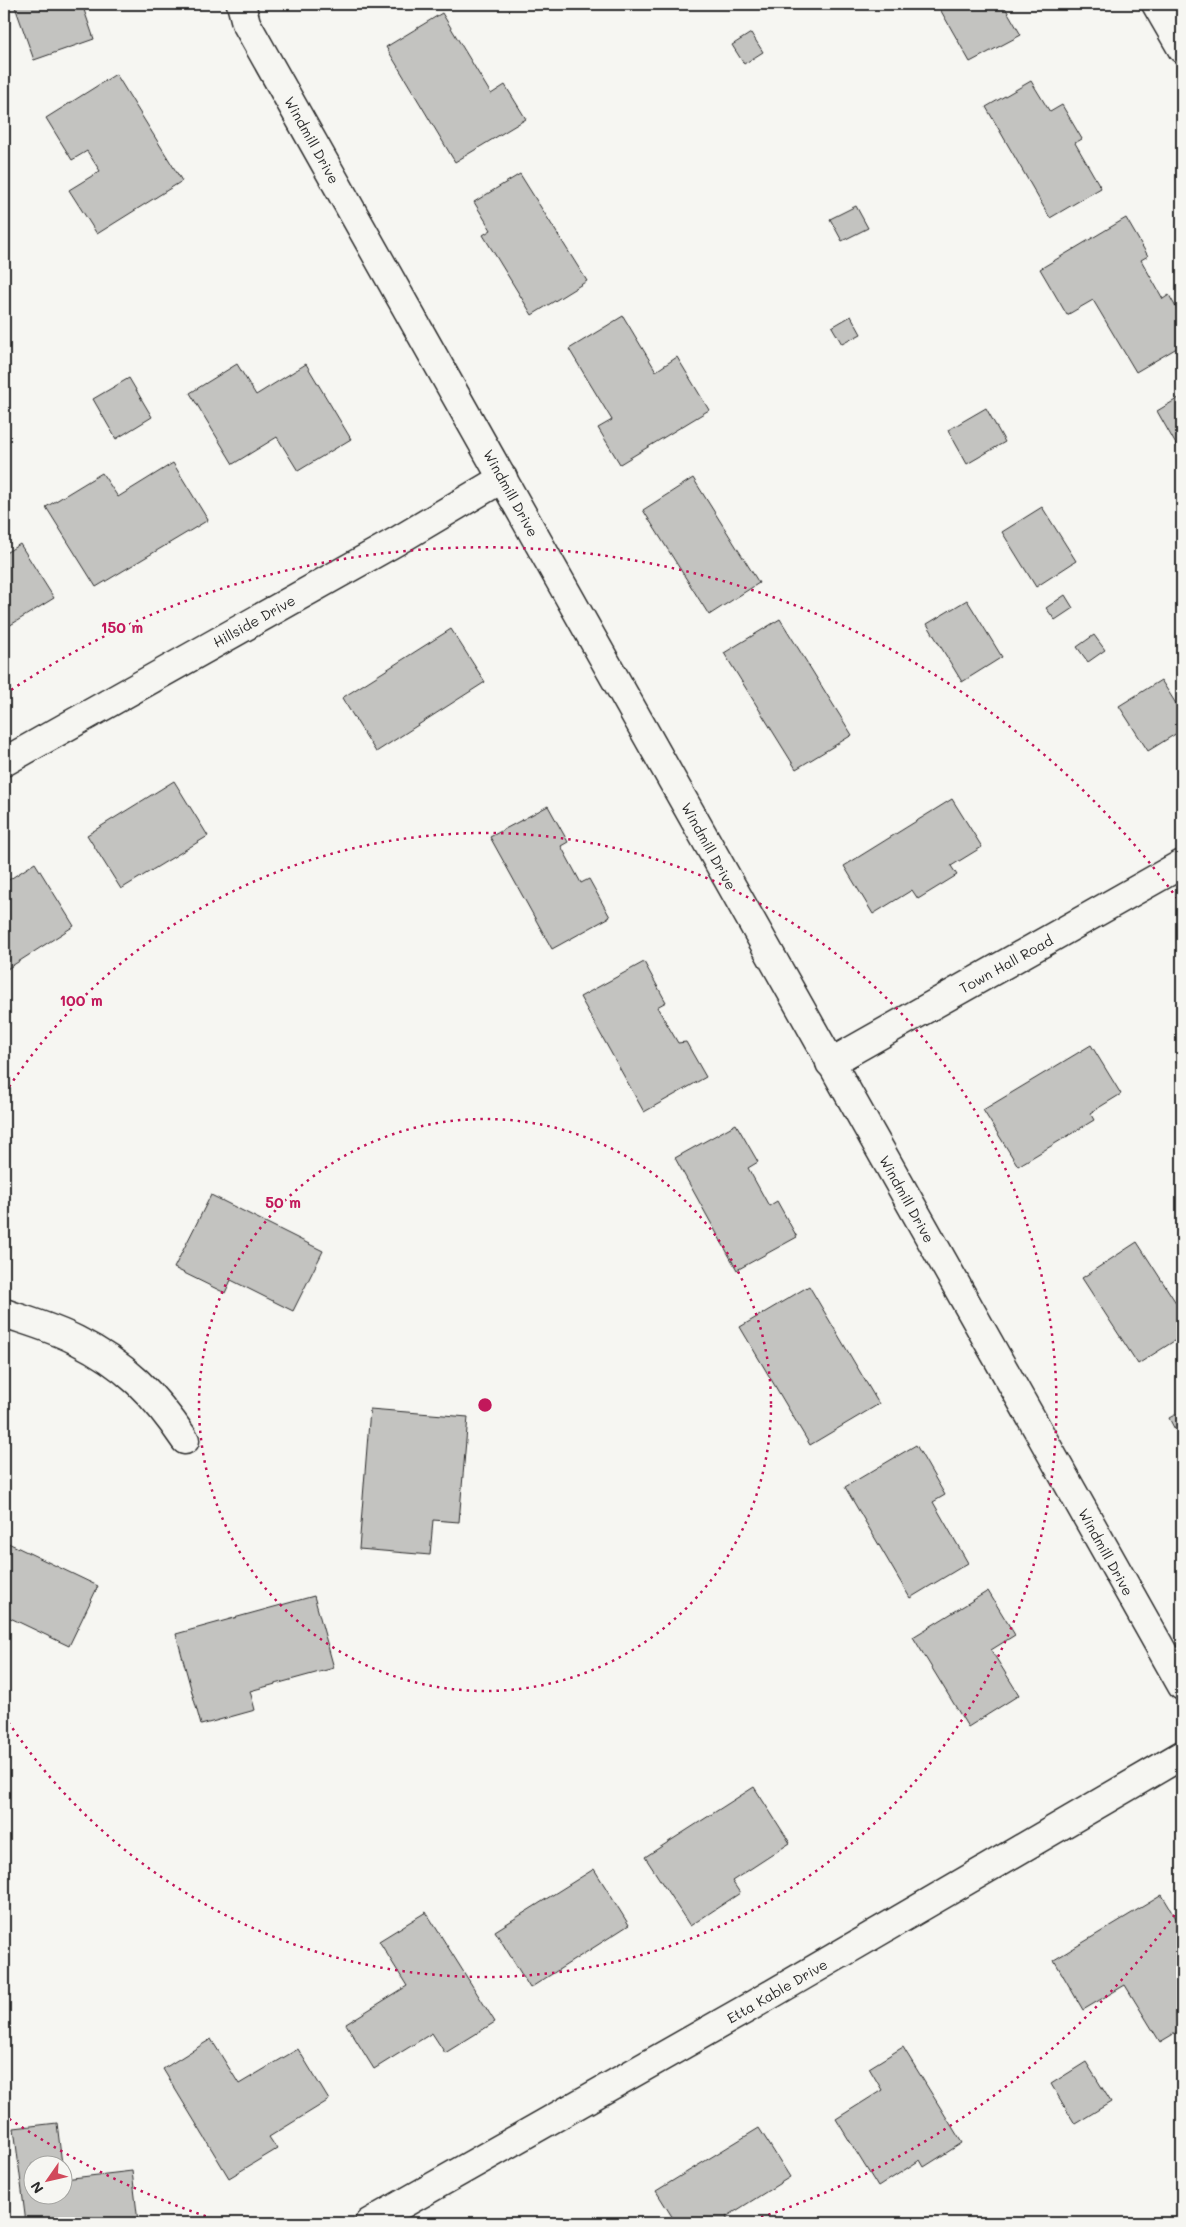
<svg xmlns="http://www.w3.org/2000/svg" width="1186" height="2227" viewBox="0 0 1186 2227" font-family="Mali,sans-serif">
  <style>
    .building { fill: #c3c3c0; stroke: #2b2b2b }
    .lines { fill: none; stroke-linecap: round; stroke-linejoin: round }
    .street-casing { stroke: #2b2b2b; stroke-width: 31 }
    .secondary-casing { stroke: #2b2b2b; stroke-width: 31 }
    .street { stroke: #f6f6f2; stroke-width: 28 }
    .secondary { stroke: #f6f6f2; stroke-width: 28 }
    .ring { fill: none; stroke: #c2185b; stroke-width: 2.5; stroke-dasharray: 2.5 5 }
    .labels { text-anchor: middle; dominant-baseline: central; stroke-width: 5; stroke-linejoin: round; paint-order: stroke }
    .street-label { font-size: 14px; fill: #2b2b2b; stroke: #f6f6f2 }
    .centre { fill: #c2185b; stroke: #f6f6f2; stroke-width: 2.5 }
    .ring-label { font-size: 15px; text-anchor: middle; font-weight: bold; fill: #c2185b; stroke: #f6f6f2; stroke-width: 5; stroke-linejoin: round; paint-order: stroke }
  </style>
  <rect width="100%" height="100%" fill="#f6f6f2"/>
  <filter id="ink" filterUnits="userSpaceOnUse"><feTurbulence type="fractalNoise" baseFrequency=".02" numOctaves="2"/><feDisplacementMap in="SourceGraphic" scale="10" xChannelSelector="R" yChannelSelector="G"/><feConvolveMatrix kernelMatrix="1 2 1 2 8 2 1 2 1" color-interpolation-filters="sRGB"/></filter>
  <g filter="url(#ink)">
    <g class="building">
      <polygon points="14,4 82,4 94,39 34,60"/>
      <polygon points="937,4 1003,4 1021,35 970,62"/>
      <polygon points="442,13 491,94 505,85 526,119 455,162 386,47"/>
      <polygon points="751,33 763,52 744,64 732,45"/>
      <polygon points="116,74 182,181 97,234 69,190 100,171 87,151 72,160 46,118"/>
      <polygon points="1031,81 1050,112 1062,105 1082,139 1075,143 1101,188 1050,218 986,107"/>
      <polygon points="520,174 587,281 532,315 483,235 491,230 474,202"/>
      <polygon points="856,206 868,228 842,241 830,219"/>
      <polygon points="1126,218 1148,256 1141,260 1163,299 1169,295 1182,318 1182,345 1136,372 1093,300 1067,315 1040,269"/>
      <polygon points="623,316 656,371 677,357 709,410 620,464 598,428 612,420 569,349"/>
      <polygon points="851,316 861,334 842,344 832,327"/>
      <polygon points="237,364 256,395 306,364 351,439 298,471 277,437 233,464 190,393"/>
      <polygon points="129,378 152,417 116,439 93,399"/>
      <polygon points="1182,396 1182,455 1157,411"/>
      <polygon points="986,408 1005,442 967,464 948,430"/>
      <polygon points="173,463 208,520 96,587 46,507 102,473 118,497"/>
      <polygon points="693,478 759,583 709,615 643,510"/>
      <polygon points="1042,507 1076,561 1036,587 1002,532"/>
      <polygon points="20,544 54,598 4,629 4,554"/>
      <polygon points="1065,595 1073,608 1055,620 1046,608"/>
      <polygon points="967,600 1002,657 962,682 927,624"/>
      <polygon points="780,619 852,735 796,769 724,653"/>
      <polygon points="451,629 485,682 376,752 342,698"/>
      <polygon points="1094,635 1105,650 1088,662 1077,647"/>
      <polygon points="1161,680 1182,713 1182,730 1148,751 1119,706"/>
      <polygon points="174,781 208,836 121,889 87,835"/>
      <polygon points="952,799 982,847 951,866 957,875 918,899 912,890 873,914 844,866"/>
      <polygon points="548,806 568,842 561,846 581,883 589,879 610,917 552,949 490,837"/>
      <polygon points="35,863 74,926 4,971 4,883"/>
      <polygon points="644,962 666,1002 657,1007 678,1043 686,1042 706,1077 644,1112 580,997"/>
      <polygon points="1091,1045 1121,1094 1090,1113 1094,1120 1018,1166 983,1110"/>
      <polygon points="736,1124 758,1162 748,1168 769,1206 777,1201 797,1237 737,1270 675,1158"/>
      <polygon points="211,1195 323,1251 293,1311 231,1280 225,1293 174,1268"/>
      <polygon points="1137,1242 1182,1312 1182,1336 1138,1364 1082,1278"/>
      <polygon points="809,1286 879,1404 810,1445 740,1327"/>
      <polygon points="370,1409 468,1417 459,1522 433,1520 430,1555 359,1549"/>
      <polygon points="1182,1411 1182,1443 1169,1418"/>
      <polygon points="916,1445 945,1495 933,1502 968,1563 910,1598 845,1487"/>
      <polygon points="4,1541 98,1586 69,1646 4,1615"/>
      <polygon points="988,1591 1015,1635 991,1650 1019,1695 968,1727 913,1637"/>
      <polygon points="314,1596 334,1668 250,1691 255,1710 201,1725 176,1634"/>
      <polygon points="754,1787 790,1843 732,1881 740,1893 690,1926 645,1857"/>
      <polygon points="594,1869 629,1925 530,1988 495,1931"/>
      <polygon points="1162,1895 1182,1928 1182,1951 1175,1955 1182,1968 1182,2029 1160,2042 1125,1985 1083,2010 1054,1960"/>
      <polygon points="426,1912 495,2022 445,2053 432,2033 374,2069 346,2024 407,1986 379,1941"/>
      <polygon points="211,2039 239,2084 298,2049 329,2100 269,2137 277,2149 229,2178 163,2069"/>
      <polygon points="903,2047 962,2143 924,2167 920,2160 878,2187 836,2119 882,2090 869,2068"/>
      <polygon points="1086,2062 1111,2102 1075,2124 1051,2084"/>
      <polygon points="57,2123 62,2164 32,2164 32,2194 62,2194 62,2165 64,2179 132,2171 138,2222 26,2223 14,2128"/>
      <polygon points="759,2128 790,2177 726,2217 730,2223 676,2223 656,2191"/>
    </g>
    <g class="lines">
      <g class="street-casing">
        <g id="street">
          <polyline points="241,4 246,23 1182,1686"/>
          <polyline points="4,762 397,541 503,478"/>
          <polyline points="830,1063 1182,864"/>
          <path d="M4,1313c23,8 49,15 72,27 50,25 78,54 109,100"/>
          <polyline points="369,2223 746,2009 1182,1755"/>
        </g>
      </g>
      <g class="secondary-casing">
        <polyline id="secondary" points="1156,4 1182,49"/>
      </g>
      <use href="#street" class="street"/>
      <use href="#secondary" class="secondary"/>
    </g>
  </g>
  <g class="ring">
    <circle cx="485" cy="1405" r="286"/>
    <path d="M5 1093A572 572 0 1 1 5 1717"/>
    <path d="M1179 1909A858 858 0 0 1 750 2221M220 2221A858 858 0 0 1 5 2116M5 694A858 858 0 0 1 1179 901"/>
  </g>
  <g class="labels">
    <g class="street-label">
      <text transform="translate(312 140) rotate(61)">Windmill Drive</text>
      <text transform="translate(511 493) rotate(61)">Windmill Drive</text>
      <text transform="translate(254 621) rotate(-29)">Hillside Drive</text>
      <text transform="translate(709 846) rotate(61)">Windmill Drive</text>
      <text transform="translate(1006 964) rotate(-29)">Town Hall Road</text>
      <text transform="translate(907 1199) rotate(61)">Windmill Drive</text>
      <text transform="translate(1106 1552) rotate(61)">Windmill Drive</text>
      <text transform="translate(777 1991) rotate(-30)">Etta Kable Drive</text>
    </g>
  </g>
  <circle cx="485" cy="1405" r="8" class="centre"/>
  <g class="ring-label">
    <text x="122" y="633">150 m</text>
    <text x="81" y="1006">100 m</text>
    <text x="283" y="1208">50 m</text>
  </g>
  <rect width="1186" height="2227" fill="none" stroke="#f6f6f2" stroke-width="20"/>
  <rect x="10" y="10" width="1166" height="2207" fill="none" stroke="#2b2b2b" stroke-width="2" filter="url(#ink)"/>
  <g transform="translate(48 2180) rotate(236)"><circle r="24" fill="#f6f6f2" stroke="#a5a5a2"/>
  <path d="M0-4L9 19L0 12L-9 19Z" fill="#d1495b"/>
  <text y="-8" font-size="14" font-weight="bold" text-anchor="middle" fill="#2b2b2b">N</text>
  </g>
</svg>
